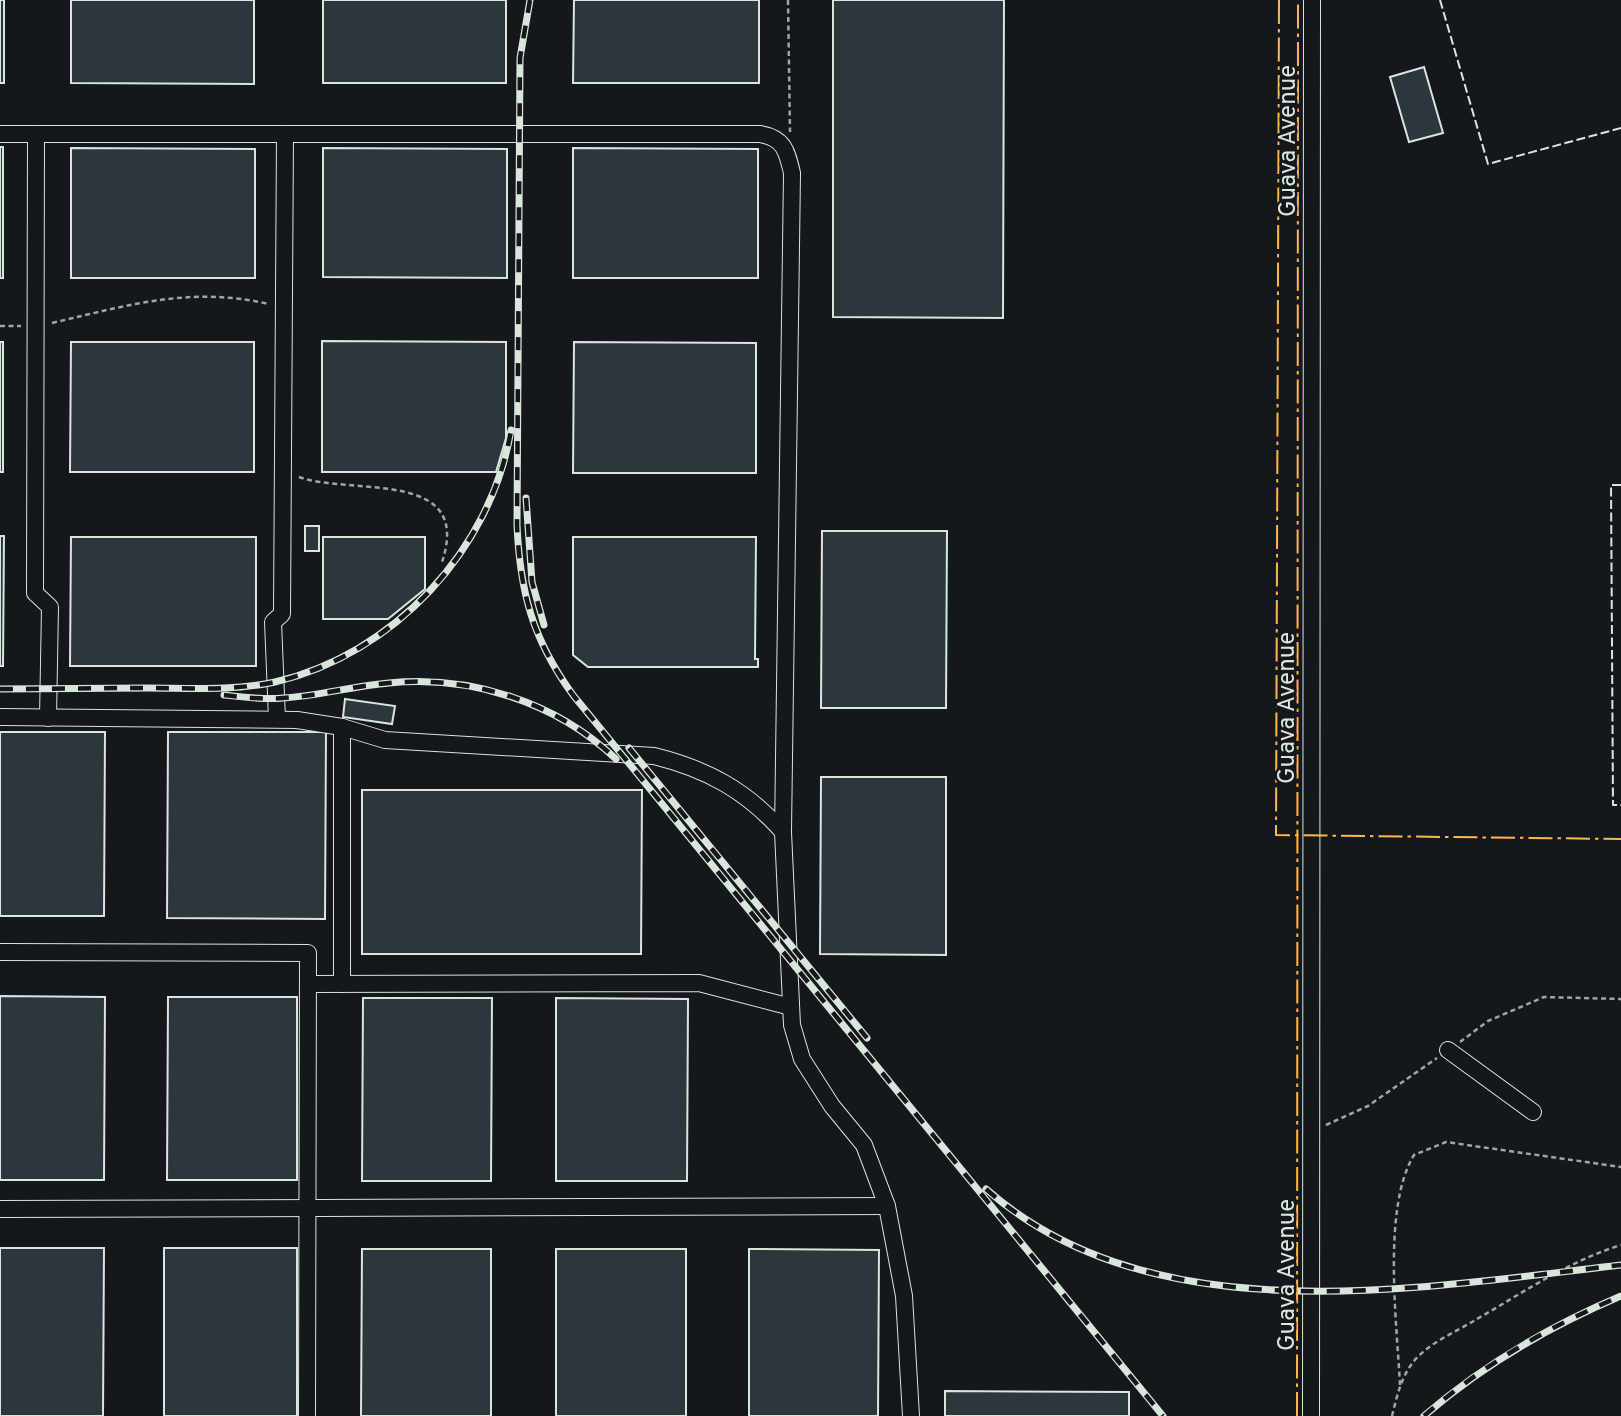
<svg xmlns="http://www.w3.org/2000/svg" width="1621" height="1416" viewBox="0 0 1621 1416" font-family="Overpass,sans-serif">
  <style>
    .building { fill: #2c363c; stroke: #d8e6dc; stroke-width: 2 }
    .lines { fill: none; stroke-linecap: round; stroke-linejoin: round }
    .minor-casing { stroke: #d8e6dc; stroke-width: 18 }
    .path { stroke: #9da8a2; stroke-width: 2.5; stroke-dasharray: 5 3.5; stroke-linecap: butt }
    .minor { stroke: #14181c; stroke-width: 16 }
    .rail-casing { stroke: #d8e6dc; stroke-width: 7 }
    .rail { stroke: #14181c; stroke-width: 4.5; stroke-dasharray: 13; stroke-linecap: butt }
    .fence { stroke: #d8e6dc; stroke-width: 2; stroke-dasharray: 9 3.5; stroke-linecap: butt }
    .power { stroke: #ffb74d; stroke-width: 2; stroke-dasharray: 24 5 3.5 5; stroke-linecap: butt }
    .labels { text-anchor: middle; dominant-baseline: central; stroke-width: 5; stroke-linejoin: round; paint-order: stroke }
    .street-label { font-size: 24px; fill: #d8e6dc; stroke: #14181c }
  </style>
  <rect width="100%" height="100%" fill="#14181c"/>
  <g class="building">
    <rect x="0" y="0" width="4" height="83"/>
    <polygon points="71,0 254,0 254,84 71,83"/>
    <rect x="323" y="0" width="183" height="83"/>
    <polygon points="574,0 759,0 759,83 573,83"/>
    <polygon points="833,0 1004,0 1003,318 833,317"/>
    <polygon points="1424,67 1443,133 1409,142 1390,77"/>
    <rect x="0" y="147" width="3" height="131"/>
    <polygon points="71,148 255,149 255,278 71,278"/>
    <polygon points="323,148 507,149 507,278 323,277"/>
    <polygon points="573,148 758,149 758,278 573,278"/>
    <polygon points="322,341 506,342 506,438 496,472 322,472"/>
    <rect x="0" y="342" width="3" height="130"/>
    <polygon points="71,342 254,342 254,472 70,472"/>
    <polygon points="574,342 756,343 756,473 573,473"/>
    <rect x="305" y="526" width="14" height="25"/>
    <polygon points="822,531 947,531 946,708 821,708"/>
    <polygon points="0,536 4,536 3,666 0,666"/>
    <polygon points="71,537 256,537 256,666 70,666"/>
    <polygon points="323,537 425,537 425,589 388,619 323,619"/>
    <polygon points="573,537 756,537 755,659 758,659 758,667 588,667 573,655"/>
    <polygon points="345,699 395,706 392,724 343,717"/>
    <polygon points="0,732 105,732 104,916 0,916"/>
    <polygon points="168,732 326,732 325,919 167,918"/>
    <polygon points="821,777 946,777 946,955 820,954"/>
    <polygon points="362,790 642,790 641,954 362,954"/>
    <polygon points="0,996 105,997 104,1180 0,1180"/>
    <polygon points="168,997 297,997 297,1180 167,1180"/>
    <polygon points="363,998 492,998 491,1181 362,1181"/>
    <polygon points="556,998 688,999 687,1181 556,1181"/>
    <polygon points="0,1248 104,1248 103,1416 0,1416"/>
    <rect x="164" y="1248" width="133" height="168"/>
    <polygon points="362,1249 491,1249 491,1416 361,1416"/>
    <rect x="556" y="1249" width="130" height="167"/>
    <polygon points="749,1249 879,1250 878,1416 749,1416"/>
    <polygon points="945,1391 1129,1392 1129,1416 945,1416"/>
  </g>
  <g class="lines">
    <g class="minor-casing">
      <g id="minor">
        <path d="M0,134h760c24,4 27,17 32,39l-9,659 9,193 10,34 30,47 32,39 23,61 17,90 7,120"/>
        <polyline points="36,134 35,593 50,607 48,718"/>
        <path d="M0,717l297,3 45,7 43,13 269,16c53,13 93,35 129,76"/>
        <polyline points="277,719 273,622 282,614 285,134"/>
        <polyline points="342,727 342,984"/>
        <polyline points="0,952 308,953 307,1416"/>
        <polyline points="308,984 699,983 791,1007"/>
        <polyline points="1448,1050 1533,1112"/>
        <polyline points="0,1209 887,1206"/>
        <polyline points="1311,1416 1312,0"/>
      </g>
    </g>
    <g class="path">
      <polyline points="788,0 790,132"/>
      <path d="M52,323c77,-18 138,-37 217,-19"/>
      <polyline points="0,326 21,326"/>
      <path d="M299,477c52,19 177,-10 142,88"/>
      <polyline points="1460,1042 1488,1021 1544,997 1621,999"/>
      <polyline points="1326,1125 1368,1106 1437,1058"/>
      <path d="M1400,1385c-3,-61 -18,-178 14,-230l32,-13 175,25"/>
      <path d="M1392,1416c5,-20 9,-39 22,-55 16,-19 42,-29 63,-42 47,-27 92,-58 144,-74"/>
    </g>
    <use href="#minor" class="minor"/>
    <g class="rail-casing">
      <g id="rail">
        <path d="M530,0l-10,58 -3,467c3,68 16,115 56,170l590,721"/>
        <polyline points="526,498 532,582 544,625"/>
        <path d="M0,689c49,0 99,-1 148,-1 42,0 85,3 127,-6 119,-28 216,-132 236,-252"/>
        <path d="M224,695c19,2 40,5 59,3 35,-2 70,-12 106,-15 82,-8 167,19 227,76"/>
        <polyline points="629,748 867,1038"/>
        <path d="M986,1189c167,147 433,99 635,76"/>
        <path d="M1424,1416c60,-52 124,-89 197,-120"/>
      </g>
    </g>
    <use href="#rail" class="rail"/>
    <g class="fence">
      <polyline points="1440,0 1488,164 1621,128"/>
      <polyline points="1621,485 1611,485 1613,805 1621,805"/>
    </g>
    <g class="power">
      <polyline points="1279,0 1276,835 1621,839"/>
      <polyline points="1297,1416 1298,0"/>
    </g>
  </g>
  <g class="labels">
    <g class="street-label">
      <text transform="translate(1289 141) rotate(-90)">Guava Avenue</text>
      <text transform="translate(1288 708) rotate(-90)">Guava Avenue</text>
      <text transform="translate(1288 1275) rotate(-90)">Guava Avenue</text>
    </g>
  </g>
</svg>
